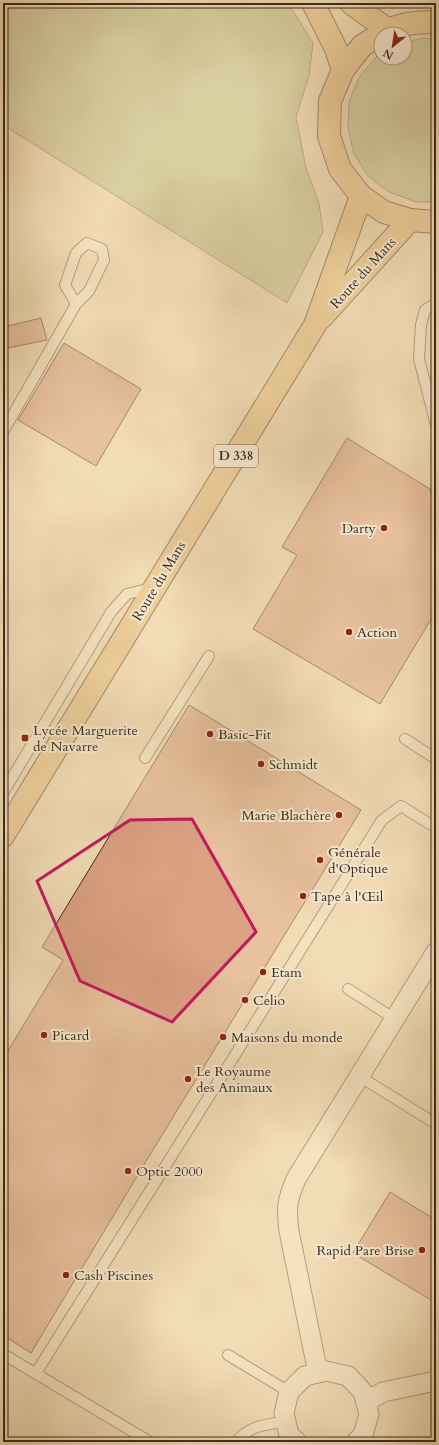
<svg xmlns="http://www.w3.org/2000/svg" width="439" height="1445" viewBox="0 0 439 1445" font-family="Cardo,serif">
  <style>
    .green { fill: #bcc08c; stroke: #7b7656 }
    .building { fill: #dba183; stroke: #3a2b1f }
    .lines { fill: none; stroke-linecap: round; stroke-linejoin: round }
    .service-casing { stroke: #685744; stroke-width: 12 }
    .minor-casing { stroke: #685744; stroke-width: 21 }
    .primary-casing { stroke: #3a2b1f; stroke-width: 24 }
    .service { stroke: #f7e8cf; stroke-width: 10 }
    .minor { stroke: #f7e8cf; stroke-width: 19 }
    .primary { stroke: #e9be7a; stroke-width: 22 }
    .marked { fill: none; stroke: #c2185b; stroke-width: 3; stroke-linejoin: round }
    .poi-dot { fill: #8f2418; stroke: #f7e8cf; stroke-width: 1.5 }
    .labels { text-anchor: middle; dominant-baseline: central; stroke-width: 4; stroke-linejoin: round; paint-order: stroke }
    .shield { fill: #f7e8cf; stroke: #736454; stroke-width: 1 }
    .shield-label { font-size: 13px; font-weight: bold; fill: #3a2b1f }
    .street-label { font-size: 14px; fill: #3a2b1f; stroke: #f7e8cf }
    .poi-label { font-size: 14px; fill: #3a2b1f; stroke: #f7e8cf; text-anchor: start }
  </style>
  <rect width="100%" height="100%" fill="#f2dcb5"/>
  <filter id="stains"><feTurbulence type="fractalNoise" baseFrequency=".005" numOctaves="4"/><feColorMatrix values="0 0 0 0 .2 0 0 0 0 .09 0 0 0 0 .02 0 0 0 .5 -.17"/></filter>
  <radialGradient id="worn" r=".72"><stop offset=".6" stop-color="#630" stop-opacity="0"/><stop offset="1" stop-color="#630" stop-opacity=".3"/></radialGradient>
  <g class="green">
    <polygon points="3,3 288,3 313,43 309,76 296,117 306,168 319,203 323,232 287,303 3,125"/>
    <polygon points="424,38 436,39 436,202 416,202 389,192 368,176 354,154 348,128 349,102 359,77 376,57 381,54 381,58 405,58 405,42"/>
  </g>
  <g class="building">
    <polygon points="41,318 47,340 3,349 3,327"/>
    <polygon points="64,343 141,389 96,466 18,420"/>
    <polygon points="347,438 430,489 436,511 436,611 380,704 253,629 297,555 282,547"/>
    <polygon points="189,705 361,810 145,1163 31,1353 3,1335 3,1059 63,960 42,947"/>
    <polygon points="390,1192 436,1220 436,1303 353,1253"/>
  </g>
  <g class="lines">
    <g class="service-casing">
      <g id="service">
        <polyline points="436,303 425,310 421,325 419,359 436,425"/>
        <polyline points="3,432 76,304 89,291 104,260 102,249 87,243 76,253 65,285 76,304"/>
        <polyline points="405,739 436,759"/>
        <polyline points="145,758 209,656"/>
        <polyline points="3,793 111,612 127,594 152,588"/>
        <polyline points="348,989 395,1019"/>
        <polyline points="359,1076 436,1124"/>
        <polyline points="3,1354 150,1442"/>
        <polyline points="228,1355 289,1392"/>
        <polyline points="36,1373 382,820 401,806 436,828"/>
        <path d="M236,1442c15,-18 28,-16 50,-21"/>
      </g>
    </g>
    <g class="minor-casing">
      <g id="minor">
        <path d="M318,1373l-29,-142c-3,-23 -2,-31 7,-52l140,-227"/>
        <polyline points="366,1402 383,1392 436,1381"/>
        <polyline points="297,1442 289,1435 284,1413 289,1392 305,1376 326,1371 348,1376 363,1392 369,1414 363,1435 356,1442"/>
      </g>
    </g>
    <g class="primary-casing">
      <g id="primary">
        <polyline points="313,3 336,49 343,70"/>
        <polyline points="351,3 388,30"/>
        <polyline points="381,34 362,46 343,70 330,101 329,136 340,169 361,196 384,212 410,220 436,222"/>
        <path d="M382,34c16,-11 35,-12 54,-12"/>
        <polyline points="321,318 410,220"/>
        <polyline points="3,836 315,325 361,196"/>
      </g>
    </g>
    <use href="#service" class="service"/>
    <use href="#minor" class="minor"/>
    <use href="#primary" class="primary"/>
  </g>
  <path d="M0 0H439V1445H0ZM192,819l64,113 -84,90 -92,-41 -43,-100 93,-61z" fill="#f2dcb5" fill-opacity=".55" fill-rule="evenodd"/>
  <path class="marked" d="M192,819l64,113 -84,90 -92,-41 -43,-100 93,-61z"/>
  <g class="poi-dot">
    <circle cx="384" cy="528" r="4"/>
    <circle cx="349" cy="632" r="4"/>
    <circle cx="210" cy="734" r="4"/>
    <rect x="21" y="734" width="8" height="8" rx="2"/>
    <circle cx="261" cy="764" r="4"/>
    <circle cx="339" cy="815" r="4"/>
    <circle cx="320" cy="860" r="4"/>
    <circle cx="303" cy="896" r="4"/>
    <circle cx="263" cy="972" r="4"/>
    <circle cx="245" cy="1000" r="4"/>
    <circle cx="44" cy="1035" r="4"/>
    <circle cx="223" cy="1037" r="4"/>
    <circle cx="188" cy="1079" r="4"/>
    <circle cx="128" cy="1171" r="4"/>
    <circle cx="422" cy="1250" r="4"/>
    <circle cx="66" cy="1275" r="4"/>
  </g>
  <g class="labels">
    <rect class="shield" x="214" y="445" width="44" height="22" rx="3"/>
    <g class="shield-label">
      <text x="236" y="456">D 338</text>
    </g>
    <g class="street-label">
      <text transform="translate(363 273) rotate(-48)">Route du Mans</text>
      <text transform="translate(159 581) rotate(-59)">Route du Mans</text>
    </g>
    <g class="poi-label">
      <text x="376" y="528" text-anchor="end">Darty</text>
      <text x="357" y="632">Action</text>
      <text x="33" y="730">Lycée Marguerite<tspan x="33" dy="16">de Navarre</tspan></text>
      <text x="218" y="734">Basic-Fit</text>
      <text x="269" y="764">Schmidt</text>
      <text x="331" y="815" text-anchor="end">Marie Blachère</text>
      <text x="328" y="852">Générale<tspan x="328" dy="16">d'Optique</tspan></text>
      <text x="311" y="896">Tape à l'Œil</text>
      <text x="271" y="972">Etam</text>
      <text x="253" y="1000">Celio</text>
      <text x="52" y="1035">Picard</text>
      <text x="231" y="1037">Maisons du monde</text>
      <text x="196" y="1071">Le Royaume<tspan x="196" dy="16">des Animaux</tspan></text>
      <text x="136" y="1171">Optic 2000</text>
      <text x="414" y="1250" text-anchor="end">Rapid Pare Brise</text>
      <text x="74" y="1275">Cash Piscines</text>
    </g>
  </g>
  <rect width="439" height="1445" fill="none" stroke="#f2dcb5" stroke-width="16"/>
  <rect x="4" y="4" width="431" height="1437" fill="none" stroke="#3a2b1f" stroke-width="2"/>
  <rect x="8" y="8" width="423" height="1429" fill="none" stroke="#3a2b1f"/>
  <g transform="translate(393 46) rotate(210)"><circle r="19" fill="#f7e8cf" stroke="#ab9c89"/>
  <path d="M0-3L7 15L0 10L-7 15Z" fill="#8f2418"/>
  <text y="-6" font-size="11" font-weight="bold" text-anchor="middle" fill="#3a2b1f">N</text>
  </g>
  <rect width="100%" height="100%" filter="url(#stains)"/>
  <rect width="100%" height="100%" fill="url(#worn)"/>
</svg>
